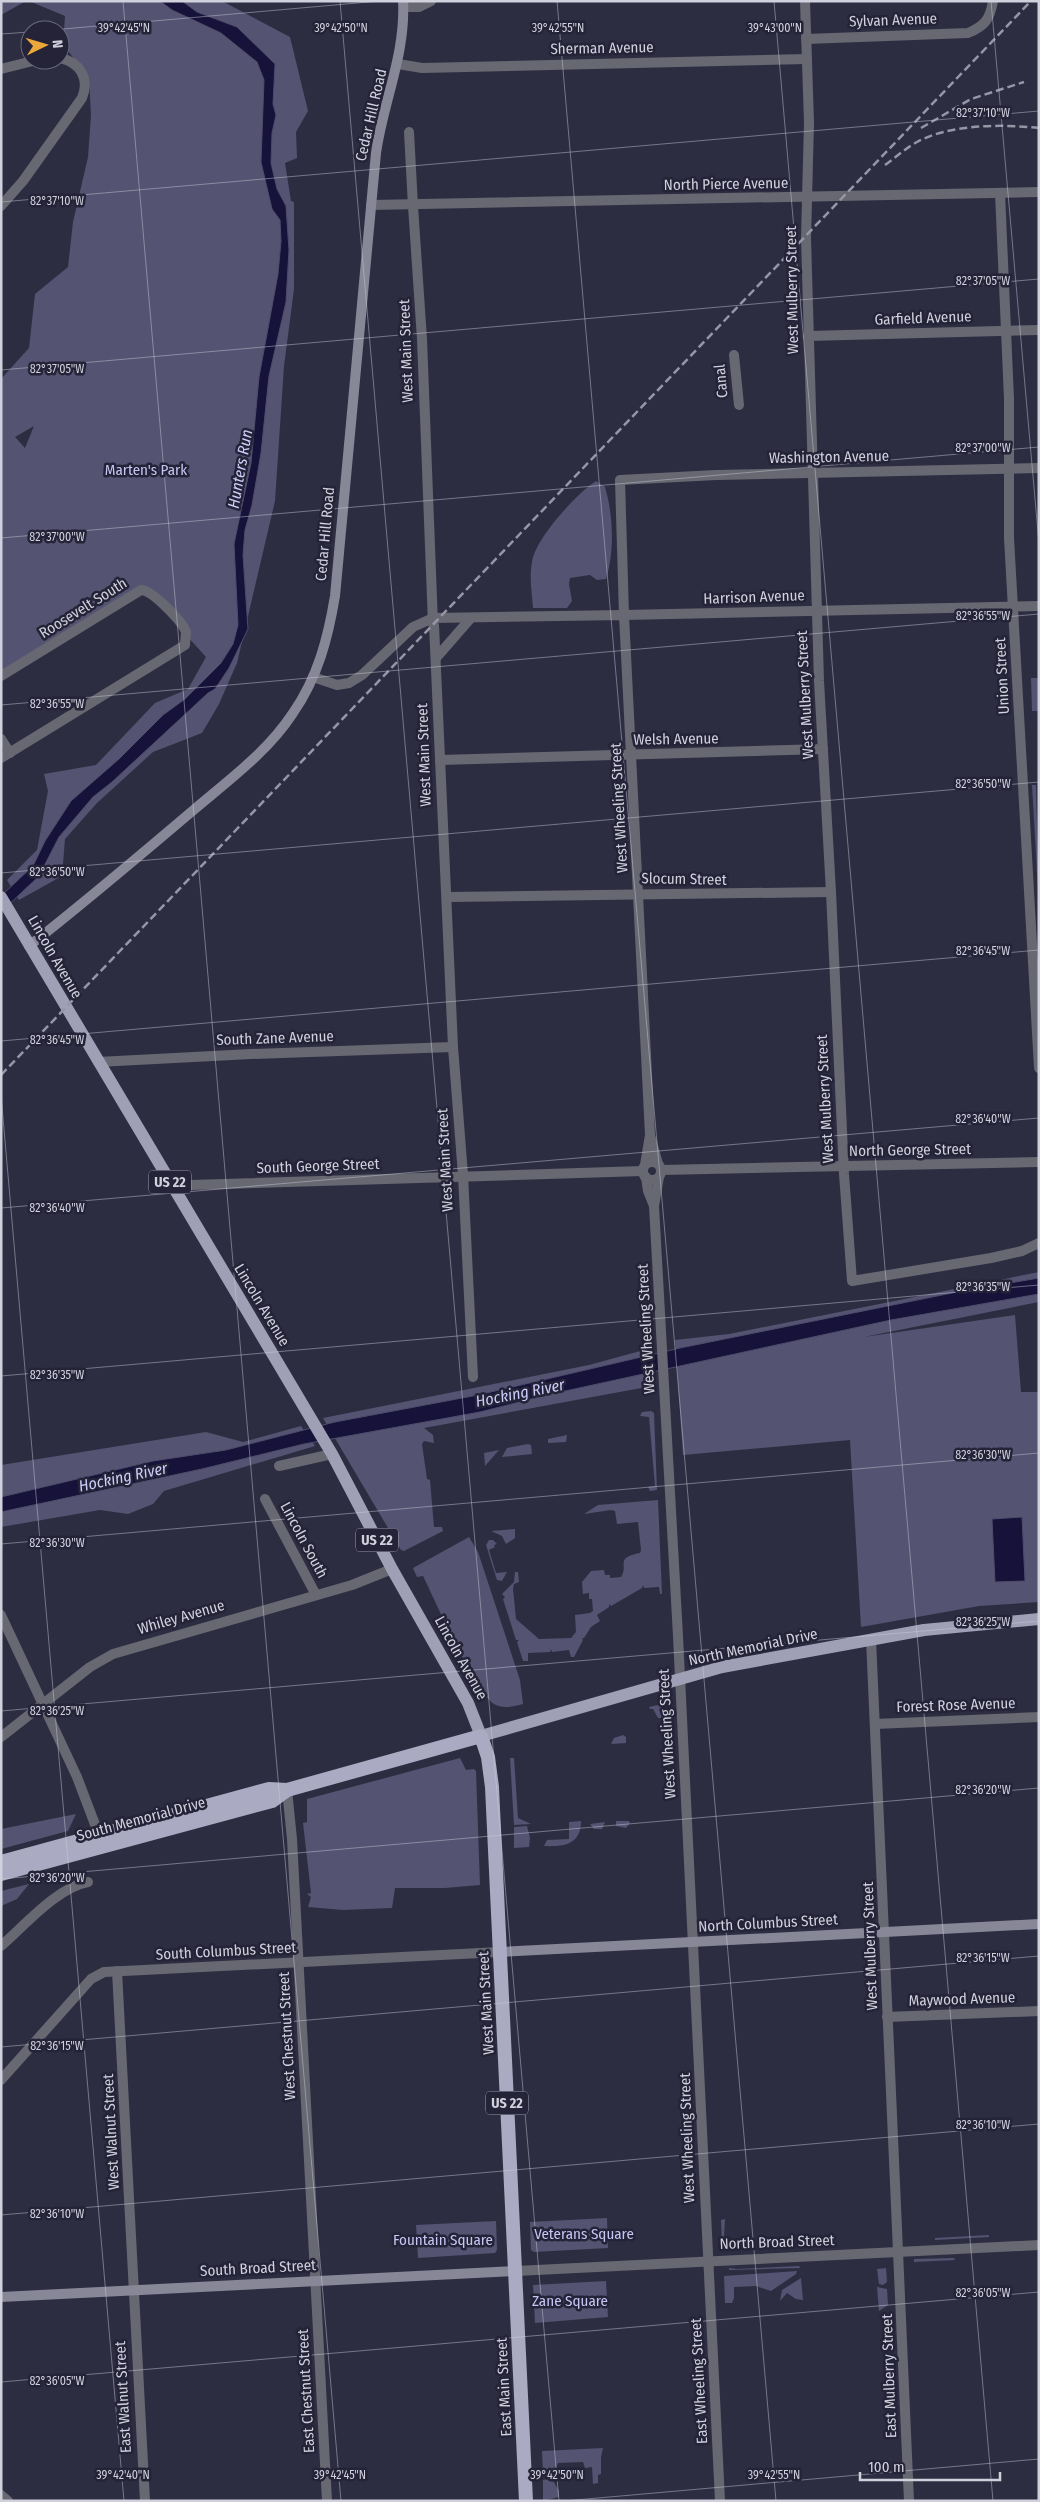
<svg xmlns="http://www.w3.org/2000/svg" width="1040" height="2502" viewBox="0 0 1040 2502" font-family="'Fira Sans Condensed',sans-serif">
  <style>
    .green { fill: #545371; fill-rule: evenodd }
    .water { fill: #17123a; stroke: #4f4b6b }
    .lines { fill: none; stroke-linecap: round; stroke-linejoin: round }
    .minor { stroke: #686872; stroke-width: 10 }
    .tertiary { stroke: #686872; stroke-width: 10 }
    .secondary { stroke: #878798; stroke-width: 10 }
    .primary { stroke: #9f9fb5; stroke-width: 12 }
    .trunk { stroke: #aaaac2; stroke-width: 14 }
    .rail { stroke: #9696a6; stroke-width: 2.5; stroke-dasharray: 8 4; stroke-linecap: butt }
    .ticks { fill: none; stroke: #d1d1de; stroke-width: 1; stroke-opacity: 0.45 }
    .labels { text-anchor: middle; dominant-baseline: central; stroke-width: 5; stroke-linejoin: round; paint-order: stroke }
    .shield { fill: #242337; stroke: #9d9dac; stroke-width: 1 }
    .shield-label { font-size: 14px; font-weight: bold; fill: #d1d1de }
    .street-label { font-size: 15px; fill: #d1d1de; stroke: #242337 }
    .park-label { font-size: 15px; fill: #c5c6f3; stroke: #242337 }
    .water-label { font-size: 16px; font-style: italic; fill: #cccdfa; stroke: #242337 }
    .ticks-label { font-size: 12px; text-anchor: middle; fill: #d1d1de; stroke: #242337; stroke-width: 5; stroke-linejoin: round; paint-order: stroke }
  </style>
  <rect width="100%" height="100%" fill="#2d2d42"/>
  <g class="green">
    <polygon points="1,1 26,1 1,15"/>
    <path d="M29,1h193l68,36 18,74 -12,21 1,26 -12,5 6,38 3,1v87l-10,77 -9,135 -38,162 -18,41 -17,29 -49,19 -56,51 -32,36 -3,37 -43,24 -12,-20 30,-30 11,-59 -4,-17 52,-9 59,-62 33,-14 18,-32 -61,-67 -144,89v-300l28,-31 6,-54 33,-27 5,-45 15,-65 3,-42 -2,-36 -26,-35 2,-28zM34,426l-9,22 -10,-11z"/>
    <path d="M596,481l9,6c8,27 10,64 1,92l-9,1 -7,-5 -20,3 -1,6 3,17 -5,7h-34c-1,-15 -4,-31 -1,-46 3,-23 45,-69 64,-81z"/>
    <polygon points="1031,678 1039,678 1038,711 1032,711"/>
    <polygon points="1032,785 1036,785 1039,908"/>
    <polygon points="1039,1272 1039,1302 864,1337 1015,1315 1021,1392 1039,1392 1039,1602 979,1606 861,1627 850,1440 683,1455 675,1340 729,1334"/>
    <polygon points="644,1350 647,1387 424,1428 433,1435 434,1443 424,1441 422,1444 427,1479 430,1480 434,1527 442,1527 443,1531 404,1551 401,1550 323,1418 589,1365"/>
    <polygon points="651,1411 654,1413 657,1490 650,1491 648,1487 655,1486 649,1417 640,1416 642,1412"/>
    <polygon points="301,1426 315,1446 164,1491 153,1504 128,1514 100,1510 1,1527 1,1465 206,1432 243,1442"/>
    <polygon points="567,1435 566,1442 548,1443 548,1439"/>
    <polygon points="528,1444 531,1445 532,1454 502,1457 507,1448"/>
    <polygon points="499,1450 485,1466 484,1453"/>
    <path d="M658,1500l4,94h-2l-1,-7 -15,1 -1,-3 -1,3 -31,18 -2,-2v3l-12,8 3,6 -9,6 -7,11h-2l1,2 -9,17h-3l-2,-7 -17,2 -1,-3 -1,3 -22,1v8h-5l-6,-19 2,-2h-3l-13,-41 2,-2 -3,-3 12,-12 1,-10h3l1,10 -5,2 -1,5 3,30 23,20 32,-1 5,-6 -1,-17 15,-2 3,-2 -1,-12h-3v-6l-6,1 -1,-12 9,-11 13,-1 1,5h5v3l11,-1c8,-12 -7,-19 19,-24l1,-3 -3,-28 -21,2 -2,-13 -4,-1 -27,4 14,-9z"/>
    <polygon points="515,1529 515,1538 506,1544 502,1536 491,1531"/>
    <path d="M469,1537l9,15 42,128 3,24c-8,2 -18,5 -27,1 -19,-8 -61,-105 -73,-129l-6,1 -4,-9z"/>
    <polygon points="489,1540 493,1540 497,1544 494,1545 495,1547 489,1550 496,1573 507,1572 502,1581 497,1580 486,1545"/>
    <polygon points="658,1705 666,1710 669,1717 667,1718 658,1718 653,1709 650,1709 649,1707"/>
    <polygon points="623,1735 626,1737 626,1743 611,1744 614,1738"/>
    <polygon points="460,1758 466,1770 474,1769 476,1771 480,1885 445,1888 395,1888 392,1908 343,1910 308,1907 311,1897 307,1894 311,1893 303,1823 307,1822 307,1799"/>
    <polygon points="510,1758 514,1758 518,1818 531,1824 514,1825"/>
    <polygon points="76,1814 68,1831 1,1849 1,1829"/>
    <path d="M581,1821c0,23 -16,26 -37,25l3,-6 22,-1v-17z"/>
    <polygon points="616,1821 629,1821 630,1823 626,1828 616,1826"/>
    <polygon points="605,1822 602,1829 594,1829 590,1824"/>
    <polygon points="527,1826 530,1838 529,1847 514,1848 514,1827"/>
    <polygon points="29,1884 17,1899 1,1906 1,1891"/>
    <polygon points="607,2218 608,2248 534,2252 531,2250 530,2222"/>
    <polygon points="725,2219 724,2236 729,2238 730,2242 722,2243 721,2220"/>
    <polygon points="496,2221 497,2250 495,2253 418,2258 416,2225"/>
    <polygon points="989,2235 989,2237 935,2240 935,2238"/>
    <polygon points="954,2258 955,2260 914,2262 914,2259"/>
    <polygon points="799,2266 800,2268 729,2270 729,2268 737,2269"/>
    <polygon points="886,2268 887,2282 883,2285 879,2284 877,2269"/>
    <polygon points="797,2271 796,2274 771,2291 756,2286 734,2287 734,2298 732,2303 725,2303 724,2276"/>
    <polygon points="801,2278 803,2300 796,2299 787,2293 780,2301 782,2290"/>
    <polygon points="606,2281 608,2317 535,2323 533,2285"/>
    <polygon points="877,2287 887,2289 888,2305 879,2311"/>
    <polygon points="603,2448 601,2457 601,2474 598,2475 598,2483 593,2484 592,2467 585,2468 583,2462 558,2463 553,2474 543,2475 542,2451"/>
    <polygon points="552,2479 559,2491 559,2497 543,2501 543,2480"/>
  </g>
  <g class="water">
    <polygon points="160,1 182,1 197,12 237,27 275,64 273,104 276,115 272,133 271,163 277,189 286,206 289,250 286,302 269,376 261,453 252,505 245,530 243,555 248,629 229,668 215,689 208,693 112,782 93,797 59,837 39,876 1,912 1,896 33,866 45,841 71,801 119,759 163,715 185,699 221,663 233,644 238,625 234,544 251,463 259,377 278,274 281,241 280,220 272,209 261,162 264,80 257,62 221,33 172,10"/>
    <polygon points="1039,1278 1039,1294 891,1320 547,1395 480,1412 304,1444 202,1469 1,1512 1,1497 153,1461 226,1450 335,1422 478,1395 680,1348 957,1292"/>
    <polygon points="1022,1517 1025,1581 995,1582 992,1519"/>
    <circle cx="459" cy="2241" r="6"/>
  </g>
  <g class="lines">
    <g class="minor">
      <polyline points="805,1 809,123 806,238 819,681 831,892 844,1174 852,1281 991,1258 1022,1251 1039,1243"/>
      <polyline points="404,7 419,7 431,1"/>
      <path d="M806,39l162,-6c17,-7 22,-14 25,-32"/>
      <polyline points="398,64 422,68 807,59"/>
      <polyline points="1,69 37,60"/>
      <polyline points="409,132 413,206"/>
      <polyline points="1000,193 1009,399 1009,538 1039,1068"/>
      <path d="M1,206l22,-25 59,-83c8,-19 -2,-36 -22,-40"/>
      <polyline points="808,336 1039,330"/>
      <polyline points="734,355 739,405"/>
      <polyline points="1039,468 716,475 620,480 624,615 1039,606"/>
      <polyline points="434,625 453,1047 463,1175 473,1377"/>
      <path d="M1,676l140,-86c11,0 41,31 45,42l-1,13 -184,113"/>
      <polyline points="1,739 10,753"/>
      <polyline points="440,760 823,749"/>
      <polyline points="447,897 831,892"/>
      <polyline points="98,1062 251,1054 453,1047"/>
      <polyline points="661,1170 1039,1162"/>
      <polyline points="174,1189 192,1185 643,1171"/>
      <polyline points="279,1466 332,1454"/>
      <polyline points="265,1499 316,1595"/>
      <polyline points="1,1615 77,1777 99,1835"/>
      <polyline points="871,1639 909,2501"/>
      <polyline points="875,1724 1039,1717"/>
      <polyline points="1,1737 90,1667 113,1654 352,1585 392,1569"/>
      <path d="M1,1946c24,-21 57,-59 87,-64"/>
      <polyline points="117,1971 145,2501"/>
      <polyline points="887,2017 1039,2011"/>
      <polyline points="1,2495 8,2501"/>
    </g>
    <g class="tertiary">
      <polyline points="371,205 1039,192"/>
      <polyline points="413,206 422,339 433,624"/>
      <polyline points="436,658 470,619"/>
      <polyline points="313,677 337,685 349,683 362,675 413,627 433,618 624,615 650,1135 645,1165"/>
      <polyline points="650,1135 658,1164"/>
      <circle cx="652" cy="1171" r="9"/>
      <polyline points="646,1177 648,1191 654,1206"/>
      <polyline points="659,1177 654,1206 678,1636 720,2501"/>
      <polyline points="287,1790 292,1839 327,2501"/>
      <polyline points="1,2080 91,1979 104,1972 500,1952"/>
      <polyline points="516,2271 1039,2245"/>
    </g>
    <g class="secondary">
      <path d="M29,946c55,-43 108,-88 161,-133 36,-31 77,-60 103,-100 25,-36 35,-75 42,-117l41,-443c7,-51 30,-99 27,-152"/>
      <polyline points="500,1952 1039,1924"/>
      <polyline points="1,2297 516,2271"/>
    </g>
    <polyline class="primary" points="1,897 332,1454 392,1569 468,1703 481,1736 722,1667 924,1630 1039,1619"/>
    <g class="trunk">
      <polyline points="1,1862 269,1789 287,1790 481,1736 488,1757 492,1787 526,2501"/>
      <polyline points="1,1874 272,1801 287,1790"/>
    </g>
    <g class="rail">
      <polyline points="921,128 971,99 1024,82"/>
      <path d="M885,165c11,-8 21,-17 32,-23 33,-18 85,-18 122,-14"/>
      <polyline points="1,1075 1031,1"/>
    </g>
  </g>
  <path class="ticks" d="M123,1l218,2500M340,1l219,2500M557,1l219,2500M774,1l219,2500M991,1l48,543M52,30l328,-29M1,34l29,-2M1,202l1038,-91M1,370l1038,-91M1,538l1038,-91M1,705l1038,-91M1,873l1038,-91M1,1041l1038,-91M1,1095l123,1406M1,1208l1038,-90M1,1376l1038,-91M1,1544l1038,-91M1,1711l1038,-90M1,1879l1038,-91M1,2047l1038,-91M1,2215l1038,-91M1,2382l1038,-90M564,2501l475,-42"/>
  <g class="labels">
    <g class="shield">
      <rect x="149" y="1170.5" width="42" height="23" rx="4"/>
      <rect x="356" y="1528.5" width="42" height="23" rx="4"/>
      <rect x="486" y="2091.5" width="42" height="23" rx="4"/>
    </g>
    <g class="shield-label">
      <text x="170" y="1182">US 22</text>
      <text x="377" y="1540">US 22</text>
      <text x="507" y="2103">US 22</text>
    </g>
    <g class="street-label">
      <text transform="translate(893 20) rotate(-2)">Sylvan Avenue</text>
      <text transform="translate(602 48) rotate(-1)">Sherman Avenue</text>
      <text transform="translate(371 115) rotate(-77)">Cedar Hill Road</text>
      <text transform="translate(726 184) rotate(-1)">North Pierce Avenue</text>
      <text transform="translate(792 290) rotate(-91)">West Mulberry Street</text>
      <text transform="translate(923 318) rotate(-2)">Garfield Avenue</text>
      <text transform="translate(406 351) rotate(-92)">West Main Street</text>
      <text transform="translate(721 381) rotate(-95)">Canal</text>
      <text transform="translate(829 457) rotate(-1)">Washington Avenue</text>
      <text transform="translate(325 534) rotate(-85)">Cedar Hill Road</text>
      <text transform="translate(754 597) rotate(-2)">Harrison Avenue</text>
      <text transform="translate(83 608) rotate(-32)">Roosevelt South</text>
      <text transform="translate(1002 676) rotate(-93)">Union Street</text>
      <text transform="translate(805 695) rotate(-93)">West Mulberry Street</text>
      <text transform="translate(676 739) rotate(-1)">Welsh Avenue</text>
      <text transform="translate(424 755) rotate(-92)">West Main Street</text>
      <text transform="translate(619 808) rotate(-93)">West Wheeling Street</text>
      <text transform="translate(684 879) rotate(1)">Slocum Street</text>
      <text transform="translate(55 957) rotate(60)">Lincoln Avenue</text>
      <text transform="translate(275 1038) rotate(-2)">South Zane Avenue</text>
      <text transform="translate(825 1099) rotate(-93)">West Mulberry Street</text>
      <text transform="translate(910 1150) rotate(-1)">North George Street</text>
      <text transform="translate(445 1160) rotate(-93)">West Main Street</text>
      <text transform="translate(318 1166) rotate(-2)">South George Street</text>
      <text transform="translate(262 1305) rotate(59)">Lincoln Avenue</text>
      <text transform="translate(646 1329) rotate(-93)">West Wheeling Street</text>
      <text transform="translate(304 1540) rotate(62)">Lincoln South</text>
      <text transform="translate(181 1617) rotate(-16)">Whiley Avenue</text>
      <text transform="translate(753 1647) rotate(-12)">North Memorial Drive</text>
      <text transform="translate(461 1658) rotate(61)">Lincoln Avenue</text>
      <text transform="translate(956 1705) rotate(-2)">Forest Rose Avenue</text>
      <text transform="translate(667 1734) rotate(-93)">West Wheeling Street</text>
      <text transform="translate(141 1819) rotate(-15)">South Memorial Drive</text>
      <text transform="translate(768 1923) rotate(-3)">North Columbus Street</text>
      <text transform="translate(870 1946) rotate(-92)">West Mulberry Street</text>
      <text transform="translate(226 1951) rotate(-3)">South Columbus Street</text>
      <text transform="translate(962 1999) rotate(-2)">Maywood Avenue</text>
      <text transform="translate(486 2003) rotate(-93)">West Main Street</text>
      <text transform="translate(287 2036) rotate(-93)">West Chestnut Street</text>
      <text transform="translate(111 2132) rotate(-93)">West Walnut Street</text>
      <text transform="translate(687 2138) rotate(-92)">West Wheeling Street</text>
      <text transform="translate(777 2242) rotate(-2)">North Broad Street</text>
      <text transform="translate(258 2268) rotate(-3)">South Broad Street</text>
      <text transform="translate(889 2376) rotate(-92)">East Mulberry Street</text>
      <text transform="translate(699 2381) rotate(-93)">East Wheeling Street</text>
      <text transform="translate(504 2387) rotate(-93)">East Main Street</text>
      <text transform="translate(306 2391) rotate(-93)">East Chestnut Street</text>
      <text transform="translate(123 2397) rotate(-93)">East Walnut Street</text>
    </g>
    <g class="park-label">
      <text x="146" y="470">Marten's Park</text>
      <text x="584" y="2234">Veterans Square</text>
      <text x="443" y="2240">Fountain Square</text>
      <text x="570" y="2301">Zane Square</text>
    </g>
    <g class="water-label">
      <text transform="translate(240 469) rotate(-80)">Hunters Run</text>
      <text transform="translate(520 1393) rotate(-11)">Hocking River</text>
      <text transform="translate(123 1477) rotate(-12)">Hocking River</text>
    </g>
  </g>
  <g class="ticks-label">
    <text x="124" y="32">39°42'45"N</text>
    <text x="341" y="32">39°42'50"N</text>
    <text x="558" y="32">39°42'55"N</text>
    <text x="775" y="32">39°43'00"N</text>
    <text x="983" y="117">82°37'10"W</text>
    <text x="57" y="205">82°37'10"W</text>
    <text x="983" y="285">82°37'05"W</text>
    <text x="57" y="373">82°37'05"W</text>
    <text x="983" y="452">82°37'00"W</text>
    <text x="57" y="541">82°37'00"W</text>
    <text x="983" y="620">82°36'55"W</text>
    <text x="57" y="708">82°36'55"W</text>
    <text x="983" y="788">82°36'50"W</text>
    <text x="57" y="876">82°36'50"W</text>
    <text x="983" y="955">82°36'45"W</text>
    <text x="57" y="1044">82°36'45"W</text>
    <text x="983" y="1123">82°36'40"W</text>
    <text x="57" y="1212">82°36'40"W</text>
    <text x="983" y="1291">82°36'35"W</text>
    <text x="57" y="1379">82°36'35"W</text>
    <text x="983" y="1459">82°36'30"W</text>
    <text x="57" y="1547">82°36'30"W</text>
    <text x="983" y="1626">82°36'25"W</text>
    <text x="57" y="1715">82°36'25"W</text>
    <text x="983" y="1794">82°36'20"W</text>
    <text x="57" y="1882">82°36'20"W</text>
    <text x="983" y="1962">82°36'15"W</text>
    <text x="57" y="2050">82°36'15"W</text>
    <text x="983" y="2129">82°36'10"W</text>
    <text x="57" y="2218">82°36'10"W</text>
    <text x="983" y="2297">82°36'05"W</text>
    <text x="57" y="2385">82°36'05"W</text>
    <text x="123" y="2479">39°42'40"N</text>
    <text x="340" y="2479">39°42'45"N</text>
    <text x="557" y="2479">39°42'50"N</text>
    <text x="774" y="2479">39°42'55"N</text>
  </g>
  <rect width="1040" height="2502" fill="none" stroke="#d1d1de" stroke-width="5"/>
  <g transform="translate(45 45) rotate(85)"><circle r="24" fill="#242337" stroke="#69697a"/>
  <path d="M0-4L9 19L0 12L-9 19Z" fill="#eda83b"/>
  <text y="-8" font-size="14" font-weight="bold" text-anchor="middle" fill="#d1d1de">N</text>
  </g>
  <path d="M860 2472v8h140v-8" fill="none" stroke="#d1d1de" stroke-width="2.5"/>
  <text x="868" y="2472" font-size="15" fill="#d1d1de" stroke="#242337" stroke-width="4" paint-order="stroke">100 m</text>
</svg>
